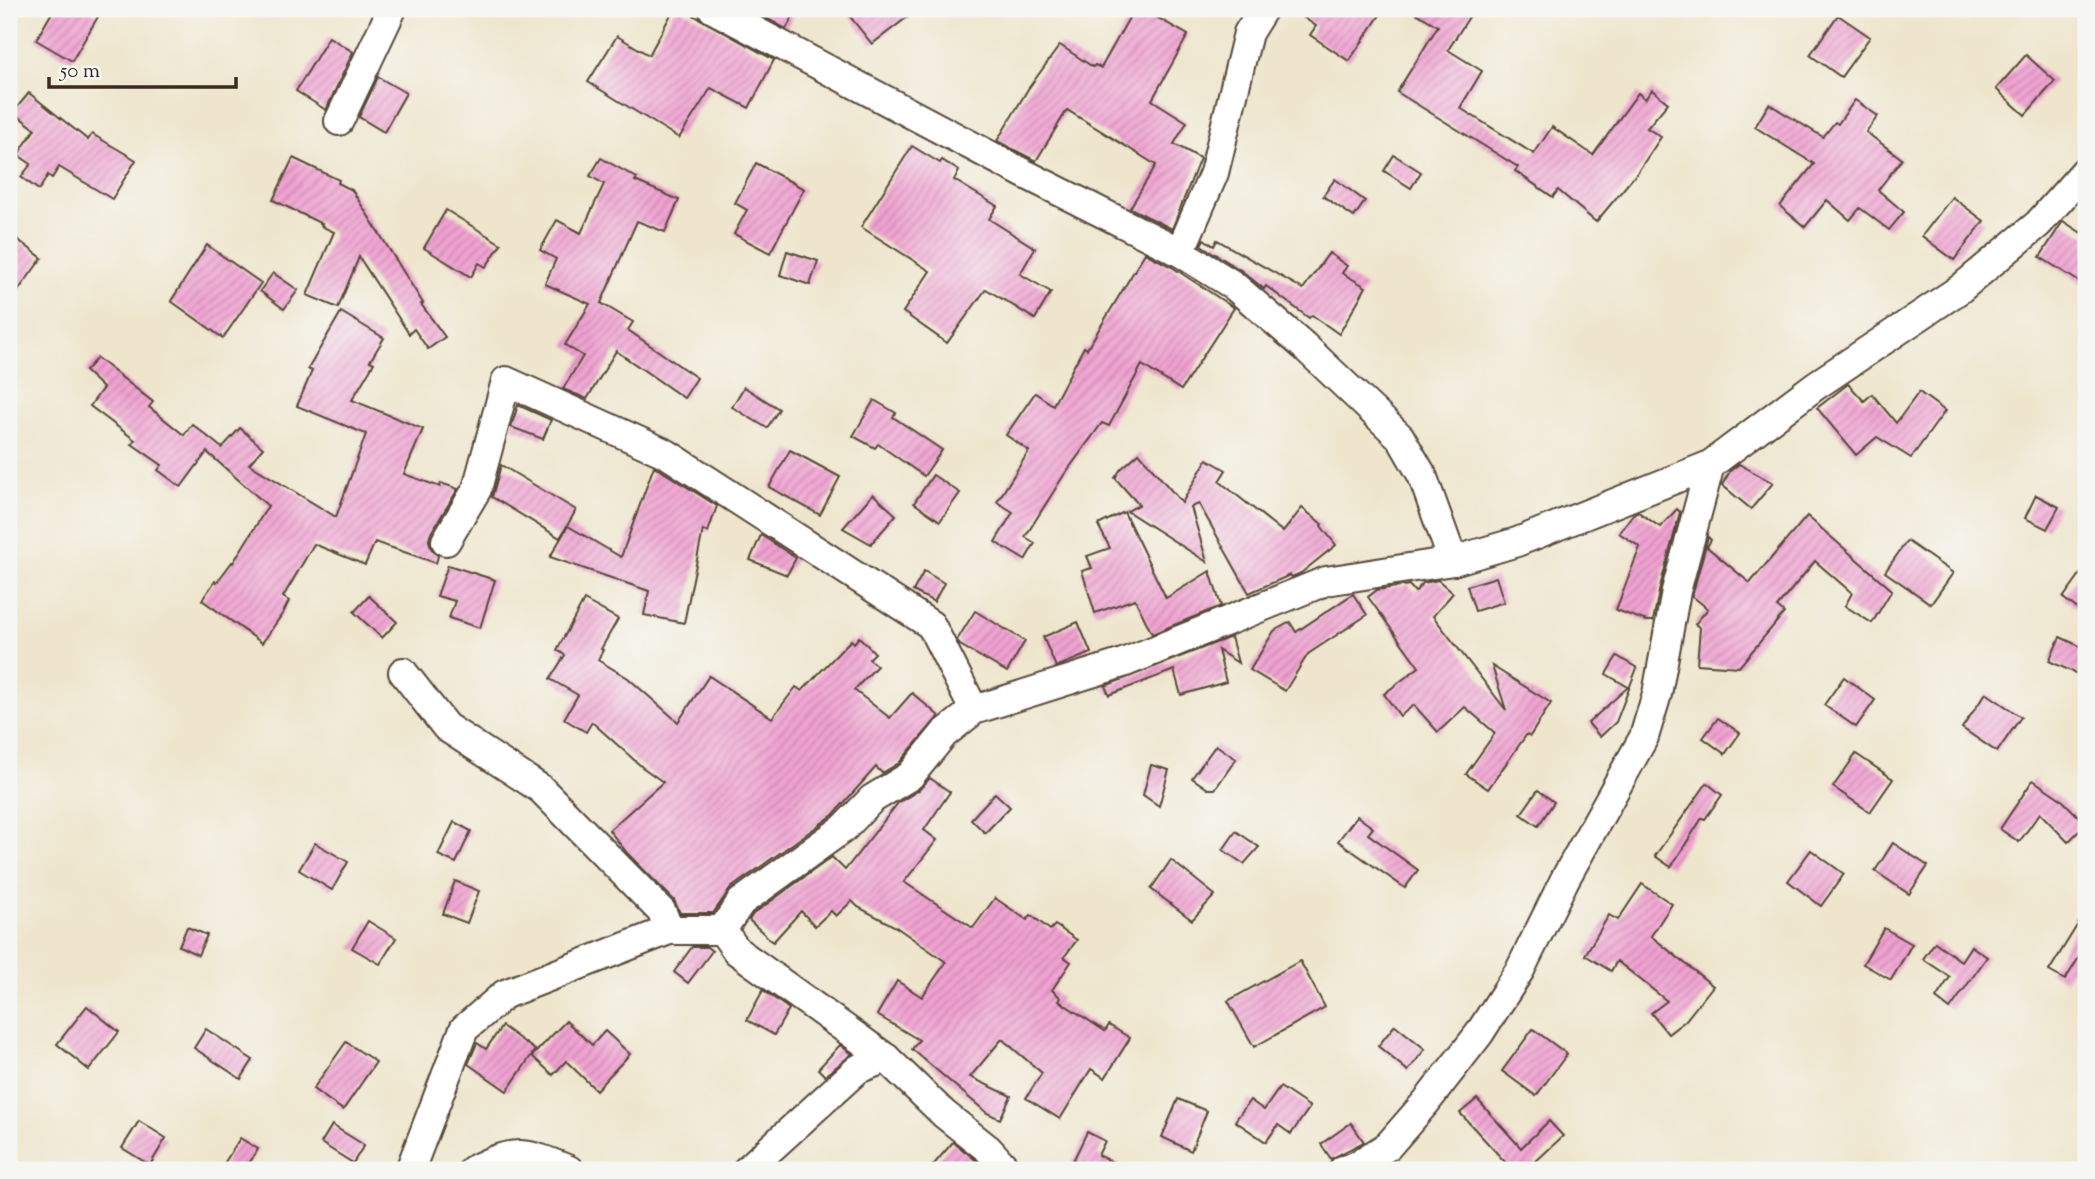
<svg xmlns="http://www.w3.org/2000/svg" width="2095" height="1179" viewBox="0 0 2095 1179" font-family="'Sorts Mill Goudy',serif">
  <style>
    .building { fill: url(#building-hatch) }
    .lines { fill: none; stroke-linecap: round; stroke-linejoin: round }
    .minor-casing { stroke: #564638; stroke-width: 32 }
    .minor { stroke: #fff; stroke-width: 28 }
  </style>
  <defs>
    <pattern id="building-hatch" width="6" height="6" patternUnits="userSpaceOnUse" patternTransform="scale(1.75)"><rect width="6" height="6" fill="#f1a3d2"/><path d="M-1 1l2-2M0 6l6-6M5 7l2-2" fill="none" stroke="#c485aa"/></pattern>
  </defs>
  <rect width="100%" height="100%" fill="#f6f6f2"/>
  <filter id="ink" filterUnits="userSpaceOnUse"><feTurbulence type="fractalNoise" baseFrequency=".0143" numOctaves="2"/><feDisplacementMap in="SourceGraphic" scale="14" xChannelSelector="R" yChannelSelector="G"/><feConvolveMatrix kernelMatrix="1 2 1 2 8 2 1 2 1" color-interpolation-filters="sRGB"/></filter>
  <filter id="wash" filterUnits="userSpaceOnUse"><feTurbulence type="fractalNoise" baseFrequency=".00686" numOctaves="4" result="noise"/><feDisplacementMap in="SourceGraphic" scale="28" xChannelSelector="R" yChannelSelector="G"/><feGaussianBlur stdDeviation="1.57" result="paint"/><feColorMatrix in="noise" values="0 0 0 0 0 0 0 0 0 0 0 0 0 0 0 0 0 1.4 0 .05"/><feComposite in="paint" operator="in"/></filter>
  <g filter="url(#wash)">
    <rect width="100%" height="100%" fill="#eee5cc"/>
    <g id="blocks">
      <g class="building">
        <polygon points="54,9 87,9 99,15 72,61 36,40"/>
        <polygon points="674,9 682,9 774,60 749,108 711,88 679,138 588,82 617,36 649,55"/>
        <polygon points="757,9 797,9 786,29 755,12"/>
        <polygon points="844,9 918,9 872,44"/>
        <polygon points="1134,9 1142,9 1188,35 1152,100 1187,122 1174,144 1200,158 1172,229 1130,208 1156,165 1067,110 1036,161 997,141 1028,89 1060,45 1093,67 1095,65 1101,68"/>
        <polygon points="1291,9 1384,9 1349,61 1310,35 1316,26"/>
        <polygon points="1409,9 1474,9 1448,50 1482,71 1460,108 1534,154 1552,127 1593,155 1638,93 1645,99 1652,90 1668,103 1647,128 1661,137 1637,173 1596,222 1558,190 1553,197 1515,171 1518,167 1397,92 1438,26"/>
        <polygon points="1838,15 1870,37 1841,77 1810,55"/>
        <polygon points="329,37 353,52 326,110 296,91"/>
        <polygon points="2026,55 2055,81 2025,115 1996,89"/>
        <polygon points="378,77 406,93 384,132 359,117"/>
        <polygon points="29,93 88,140 92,134 136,160 112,199 59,167 52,178 48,175 39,190 21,177 31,164 18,155 35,129 13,112"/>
        <polygon points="1855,100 1878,116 1866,132 1902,159 1878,190 1904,212 1889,230 1860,208 1850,220 1827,200 1805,227 1780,206 1814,164 1755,127 1769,104 1823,137 1835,122 1838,124"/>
        <polygon points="912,146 940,163 942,160 959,171 954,180 997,206 989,219 1035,248 1020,274 1051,292 1035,319 986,289 947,343 903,312 930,271 861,227"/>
        <polygon points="1394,155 1421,172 1411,188 1384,171"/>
        <polygon points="293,158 339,180 338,183 352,190 423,303 421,304 445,337 428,349 414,329 409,334 359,257 338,308 307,295 334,232 321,226 322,224 273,200"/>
        <polygon points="601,158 637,178 635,181 679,200 665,232 637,221 601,303 633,322 628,330 697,378 684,398 616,351 587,399 563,389 583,356 565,345 590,304 545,284 556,259 540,250 557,220 581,233 604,184 590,176"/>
        <polygon points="756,163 804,189 770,253 734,234 747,210 735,203"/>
        <polygon points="1335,179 1365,201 1354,217 1323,196"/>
        <polygon points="1952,197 1984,221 1954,260 1922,236"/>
        <polygon points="446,210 501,244 486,267 479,263 471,277 424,248"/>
        <polygon points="2063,221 2086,236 2086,286 2040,257"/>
        <polygon points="9,233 42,258 9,303"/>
        <polygon points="1204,239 1214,246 1217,240 1303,289 1329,253 1347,266 1342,273 1366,287 1339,334 1312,315 1309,318 1266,286 1264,289 1242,271 1201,245"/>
        <polygon points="207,245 261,283 223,338 171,301"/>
        <polygon points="787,251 818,261 810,285 780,275"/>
        <polygon points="1145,253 1172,267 1234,308 1181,390 1142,365 1109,426 1102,423 1064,475 1025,537 1035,543 1025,560 995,542 1013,512 997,502 1029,451 1006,435 1035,393 1053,405 1084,347 1087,349"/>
        <polygon points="273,273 298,290 284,309 260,291"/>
        <polygon points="341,312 384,338 370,361 374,363 352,400 423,429 404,474 440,487 441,483 458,489 431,533 429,540 431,548 438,556 436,563 375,542 365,565 314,544 283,597 289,601 283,613 262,643 202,600 215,581 217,582 232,562 233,563 268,506 207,452 181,487 158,470 162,465 132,444 135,440 90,406 103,388 85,371 97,358 153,402 149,407 184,435 192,424 222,448 240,428 263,448 249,464 336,517 366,434 297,406 312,371 308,369"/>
        <polygon points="1848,384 1864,401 1872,394 1896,423 1919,392 1945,411 1911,458 1877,437 1856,455 1817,408"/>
        <polygon points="744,387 779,409 767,428 732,407"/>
        <polygon points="874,400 896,413 893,417 942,450 924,476 878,444 875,448 853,436"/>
        <polygon points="518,405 551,420 543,439 511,427"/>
        <polygon points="790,450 840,477 820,515 769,487"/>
        <polygon points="1139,453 1182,503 1207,459 1226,470 1219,481 1283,532 1302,508 1322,524 1321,526 1336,545 1301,573 1292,577 1290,575 1249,593 1199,504 1191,507 1207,562 1127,511 1139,505 1115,478 1121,469"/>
        <polygon points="1739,464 1773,483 1751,509 1722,485 1730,471"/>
        <polygon points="501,465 576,510 560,538 492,497"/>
        <polygon points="654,466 717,506 708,532 703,530 684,623 644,615 649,591 550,557 568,526 621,557"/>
        <polygon points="933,475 960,493 940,521 914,503"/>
        <polygon points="873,494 896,515 871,544 843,528"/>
        <polygon points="2036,495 2059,507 2047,529 2025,518"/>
        <polygon points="1677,509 1680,512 1660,587 1653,621 1647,621 1616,610 1640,547 1619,533 1633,514 1638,512 1660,527"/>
        <polygon points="1124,512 1166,598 1210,571 1221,606 1152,634 1135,599 1095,613 1082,571 1092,568 1087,556 1110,548 1098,525"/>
        <polygon points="1807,516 1892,590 1872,623 1845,606 1852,593 1815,561 1777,607 1784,613 1739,667 1697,664 1700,628 1695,624 1708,609 1692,596 1708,537 1711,540 1707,547 1750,583"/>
        <polygon points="761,535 796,558 787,575 750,560"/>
        <polygon points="1907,541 1953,573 1931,604 1885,572"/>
        <polygon points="448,565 495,580 480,628 449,618 455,601 437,596"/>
        <polygon points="2086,566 2086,615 2063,598"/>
        <polygon points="924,571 944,583 934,602 913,591"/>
        <polygon points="1496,577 1504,602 1475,611 1467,586"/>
        <polygon points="1438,580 1453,593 1433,616 1506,710 1492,666 1551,703 1530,736 1527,734 1488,789 1466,774 1495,733 1465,707 1438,732 1414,705 1400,716 1384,694 1419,667 1368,597 1377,590 1409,585 1415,592 1423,583"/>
        <polygon points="1353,594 1367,615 1308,654 1285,691 1250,670 1274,631 1290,622 1296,632"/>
        <polygon points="369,596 397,622 382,638 354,612"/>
        <polygon points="584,600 618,619 601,649 603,650 598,660 628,678 678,722 709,676 772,718 796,687 802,691 851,640 854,643 859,637 875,653 869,659 877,666 854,690 890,718 912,693 939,716 899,763 882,773 876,767 833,815 731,888 713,913 680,913 674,900 628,854 609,830 663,782 642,767 592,722 586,732 564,719 578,695 550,679 565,655 557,650"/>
        <polygon points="975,611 1025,641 1007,672 960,645 957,640"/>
        <polygon points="1078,622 1091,653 1056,667 1043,637"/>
        <polygon points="1231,637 1238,663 1218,650 1226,682 1181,695 1174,670 1109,695 1105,686"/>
        <polygon points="2060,637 2086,649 2086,678 2049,661"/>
        <polygon points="1617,656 1637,668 1616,722 1600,737 1588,723 1628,687 1606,674"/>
        <polygon points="1844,677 1875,700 1856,727 1824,705"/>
        <polygon points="1986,693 2021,717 1997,752 1962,728"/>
        <polygon points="1718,718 1740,733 1725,754 1703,738"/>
        <polygon points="1216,745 1236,759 1215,789 1208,789 1192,778"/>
        <polygon points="1856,754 1893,779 1870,812 1833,787"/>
        <polygon points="1151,765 1169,770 1159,806 1143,795"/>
        <polygon points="930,778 950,792 924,830 937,840 904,882 973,928 995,898 1027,920 1031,915 1050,930 1055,925 1077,940 1064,957 1071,962 1052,990 1061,998 1059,1001 1105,1031 1109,1025 1130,1038 1105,1078 1091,1069 1060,1119 1026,1098 1042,1073 1002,1039 970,1077 1011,1096 1000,1119 987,1113 912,1049 919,1040 877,1015 897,981 922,997 946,962 896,927 858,907 852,901 836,916 831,911 815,926 801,911 773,942 749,920 753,914 832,857 845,870 898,803 919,790"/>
        <polygon points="2033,780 2061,799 2086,824 2068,842 2040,813 2019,842 2000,829"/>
        <polygon points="1707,783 1722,795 1705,819 1702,818 1671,867 1655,856"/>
        <polygon points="1538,790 1554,802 1538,826 1521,814"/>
        <polygon points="995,793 1010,807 985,833 971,819"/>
        <polygon points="1357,816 1373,828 1368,834 1418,870 1405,888 1338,841"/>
        <polygon points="454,822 471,831 456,863 438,855"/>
        <polygon points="1236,831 1259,847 1244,864 1223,850"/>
        <polygon points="315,843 348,862 332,890 299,870"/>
        <polygon points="1893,843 1928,866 1909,894 1875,871"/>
        <polygon points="1811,850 1844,874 1821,906 1788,881"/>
        <polygon points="1171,860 1215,895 1192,920 1151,889"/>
        <polygon points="455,881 479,891 467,923 443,914"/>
        <polygon points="1642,884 1672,904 1651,936 1713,986 1685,1021 1668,1034 1651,1013 1667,1001 1617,961 1611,971 1585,955 1609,915 1618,920"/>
        <polygon points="2086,911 2086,946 2065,980 2049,971"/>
        <polygon points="368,921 396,938 380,964 352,948"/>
        <polygon points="187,927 207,935 198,955 179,946"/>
        <polygon points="1884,928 1912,944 1891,980 1863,964"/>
        <polygon points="1935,942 1961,961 1971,946 1987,957 1950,1009 1936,998 1950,977 1923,959"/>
        <polygon points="692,947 707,947 712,951 688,983 674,972"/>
        <polygon points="1300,961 1325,1007 1254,1047 1228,1001"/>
        <polygon points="763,990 789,1009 774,1035 747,1020"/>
        <polygon points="87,1006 119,1032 89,1070 57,1044"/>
        <polygon points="566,1021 592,1045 605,1031 630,1054 596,1090 566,1061 553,1075 532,1056"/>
        <polygon points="1395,1025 1425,1049 1408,1071 1378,1046"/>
        <polygon points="502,1026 535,1050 507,1091 468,1064 477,1043 486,1049"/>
        <polygon points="206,1029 253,1060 241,1079 194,1048"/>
        <polygon points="1533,1029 1567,1054 1536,1096 1502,1071"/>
        <polygon points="346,1042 376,1062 343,1110 313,1089"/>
        <polygon points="840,1045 852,1054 825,1076 818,1069"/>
        <polygon points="1280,1087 1310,1107 1291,1134 1278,1125 1266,1142 1235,1121 1250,1100 1264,1110"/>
        <polygon points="1178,1099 1207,1111 1191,1151 1162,1137"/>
        <polygon points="1477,1099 1521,1148 1549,1121 1563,1136 1534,1163 1541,1170 1499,1170 1506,1163 1460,1113"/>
        <polygon points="139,1121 166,1138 150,1165 122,1148"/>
        <polygon points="1351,1123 1364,1142 1331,1159 1321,1144"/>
        <polygon points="332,1125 364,1145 353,1163 321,1143"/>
        <polygon points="1087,1132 1105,1141 1098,1155 1129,1170 1083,1170 1071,1165"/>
        <polygon points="240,1138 258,1149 245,1170 220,1170"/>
        <polygon points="953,1142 977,1161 982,1167 980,1170 929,1170"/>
      </g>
    </g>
  </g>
  <g filter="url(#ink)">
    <use href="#blocks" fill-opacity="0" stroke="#564638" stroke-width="2"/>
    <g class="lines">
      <g class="minor-casing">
        <g id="minor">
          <polyline points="713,9 1023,173 1180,252 1233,285 1304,346 1400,437 1422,475 1453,561"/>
          <polyline points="339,121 392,9"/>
          <polyline points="1180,252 1214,173 1248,33 1263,9"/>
          <polyline points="446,541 477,489 506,381 667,454 931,625 974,710"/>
          <polyline points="403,672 446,727 541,789 662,912 669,930"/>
          <polyline points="722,930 741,902 844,828 872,799 910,776 944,734 974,710 1123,663 1326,581 1453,561 1517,542 1710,465"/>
          <polyline points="410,1170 464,1029 505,994 669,930 722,930 737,951 886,1058 944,1114 988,1149 1007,1170"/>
          <path d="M473,1170c44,-22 52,-18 96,0"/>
          <polyline points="747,1170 858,1069 886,1058"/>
          <polyline points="1343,1170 1354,1167 1388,1146 1427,1101 1479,1034 1520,970 1565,879 1644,737 1657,694 1676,591 1710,465 1815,386 1960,289 2038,224 2086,170"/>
        </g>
      </g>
      <use href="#minor" class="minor"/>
    </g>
  </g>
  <rect width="2095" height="1179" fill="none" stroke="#f6f6f2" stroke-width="35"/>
  <path d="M49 77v10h187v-10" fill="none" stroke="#3b2a1e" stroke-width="3.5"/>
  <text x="60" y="77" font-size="21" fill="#3b2a1e" stroke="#f6f6f2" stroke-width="5" paint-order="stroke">50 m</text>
</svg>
